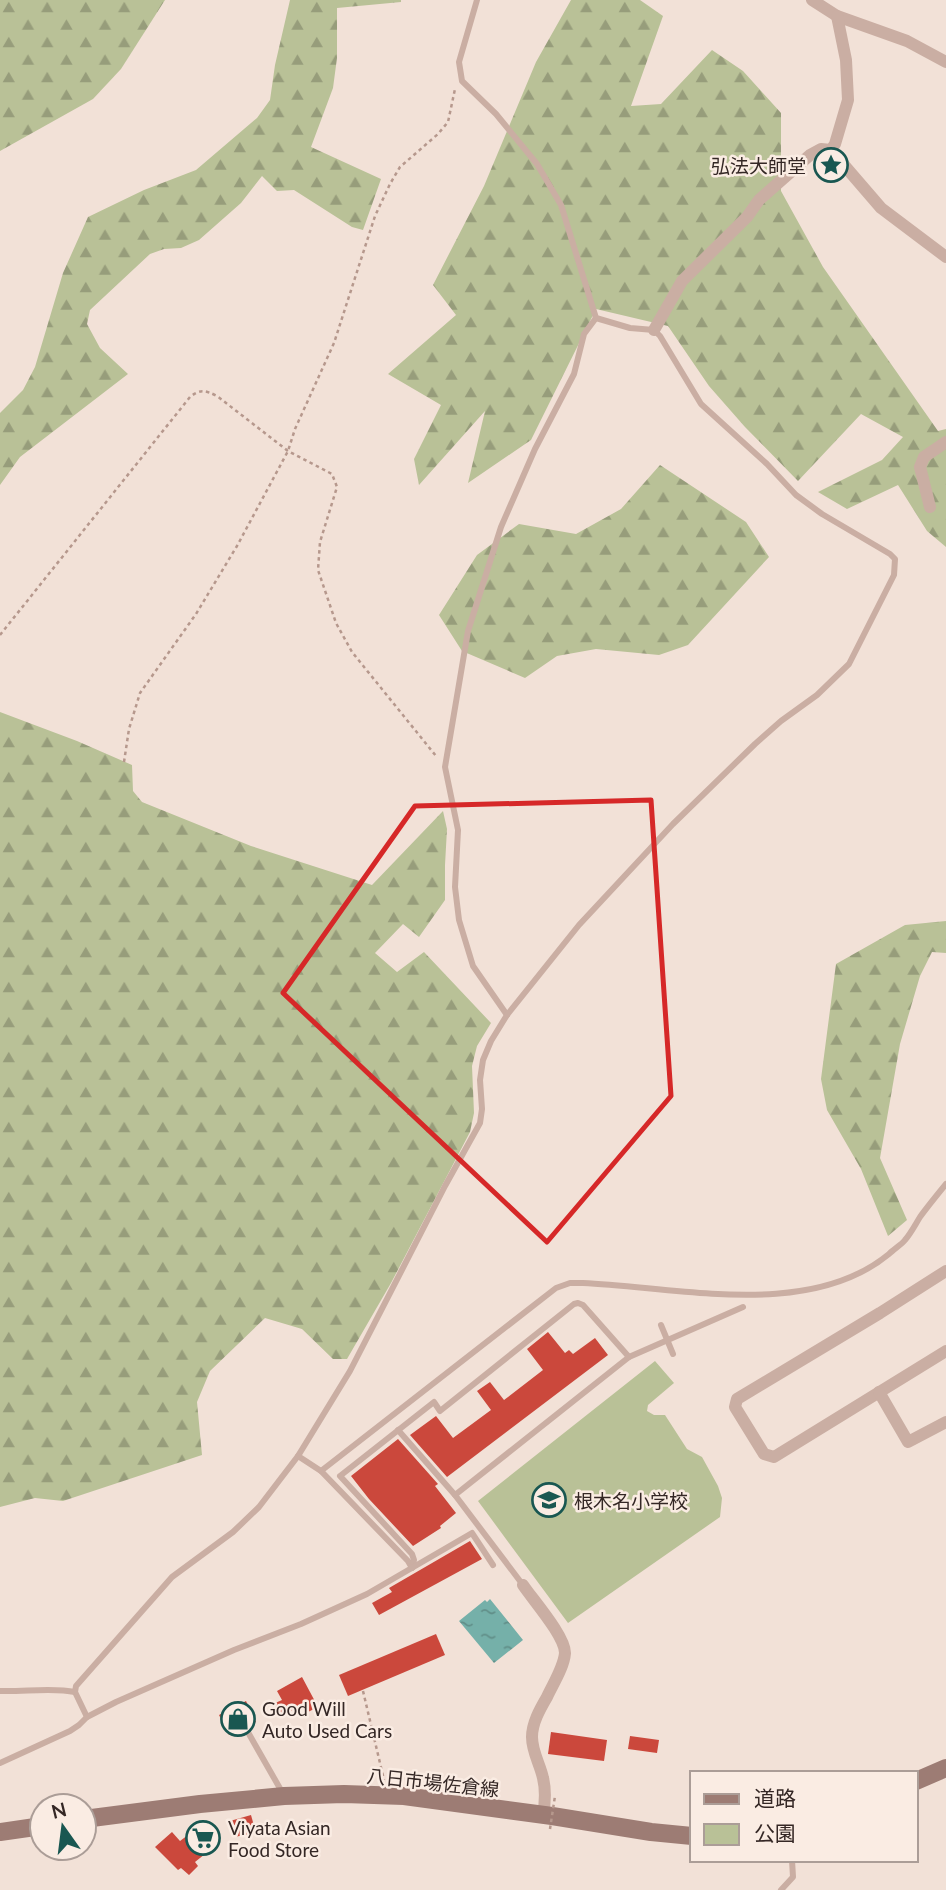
<svg xmlns="http://www.w3.org/2000/svg" width="946" height="1890" viewBox="0 0 946 1890" font-family="Lato,'Noto Sans JP',sans-serif">
  <style>
    .forest { fill: url(#forest-firs) }
    .green { fill: #b9c197 }
    .water { fill: url(#water-ripples) }
    .building { fill: #cb483c }
    .lines { fill: none; stroke-linecap: round; stroke-linejoin: round }
    .path { stroke: #b6988d; stroke-width: 2.5; stroke-dasharray: 3.5 3.5; stroke-linecap: butt }
    .lane { stroke: #caaea3; stroke-width: 6 }
    .street { stroke: #caaea3; stroke-width: 12 }
    .secondary { stroke: #9d7c74; stroke-width: 18 }
    .path-bridge { stroke: #b6988d; stroke-width: 2.5; stroke-dasharray: 3.5 3.5; stroke-linecap: butt }
    .marked { fill: none; stroke: #d62828; stroke-width: 5; stroke-linejoin: round }
    .labels { text-anchor: middle; dominant-baseline: central; stroke-width: 5; stroke-linejoin: round; paint-order: stroke }
    .poi-label { font-size: 19px; fill: #342725; stroke: #faece3; text-anchor: start }
    .street-label { font-size: 19px; fill: #342725; stroke: #faece3 }
  </style>
  <defs>
    <pattern id="forest-firs" width="22" height="20" patternUnits="userSpaceOnUse" patternTransform="scale(1.75)"><rect width="22" height="20" fill="#b9c197"/><path d="M5 1l3.5 6h-7zM16 11l3.5 6h-7z" fill="#979d7b"/></pattern>
    <pattern id="water-ripples" width="26" height="14" patternUnits="userSpaceOnUse" patternTransform="scale(1.75)"><rect width="26" height="14" fill="#75b0a9"/><path d="M2 4q2-2 4 0t4 0M15 11q2-2 4 0t4 0" fill="none" stroke="#618f89"/></pattern>
  </defs>
  <rect width="100%" height="100%" fill="#f2e1d7"/>
  <g class="forest">
    <polygon points="0,0 165,0 121,69 93,99 0,151"/>
    <polygon points="290,0 401,0 401,2 337,8 337,58 333,88 311,147 381,179 363,230 352,227 294,190 277,191 262,176 241,203 199,240 181,248 164,249 150,254 90,310 87,324 100,348 128,374 20,457 0,485 0,413 23,390 35,367 63,273 88,217 144,190 196,170 257,118 270,100 275,65"/>
    <polygon points="571,0 640,0 663,16 631,106 661,104 712,50 743,71 781,113 781,191 823,267 938,431 946,429 946,547 927,531 898,485 847,509 818,492 882,460 903,437 861,414 798,481 745,427 709,386 668,326 596,309 531,440 468,483 485,411 419,485 414,459 441,405 388,374 456,315 433,285 484,186 536,62"/>
    <polygon points="660,465 746,522 769,557 688,645 659,655 596,649 557,656 525,678 462,651 439,615 477,555 519,524 576,534 621,509"/>
    <polygon points="0,712 77,741 132,765 133,791 142,802 251,846 372,885 443,811 447,829 445,865 445,900 419,937 403,924 375,953 397,972 424,952 491,1023 477,1046 472,1066 474,1113 470,1132 391,1283 347,1359 333,1359 302,1329 265,1318 210,1371 197,1402 202,1455 63,1501 35,1498 0,1507"/>
    <polygon points="946,921 946,953 932,952 920,976 900,1044 880,1158 907,1220 888,1236 861,1169 827,1110 821,1079 836,964 905,925"/>
  </g>
  <polygon class="green" points="655,1361 674,1383 648,1405 647,1411 654,1415 665,1415 687,1449 702,1457 718,1486 722,1498 720,1517 568,1623 478,1501"/>
  <polygon class="water" points="490,1599 523,1640 494,1663 459,1621 485,1600 487,1602"/>
  <g class="building">
    <polygon points="548,1332 565,1353 569,1350 573,1354 595,1338 608,1355 447,1477 410,1435 436,1416 453,1438 491,1410 477,1391 490,1382 504,1400 543,1370 527,1349"/>
    <polygon points="398,1439 438,1484 435,1486 456,1513 440,1526 441,1528 413,1546 369,1499 351,1476"/>
    <polygon points="470,1541 482,1559 379,1615 372,1603 392,1592 389,1588"/>
    <polygon points="436,1634 445,1655 348,1696 339,1675"/>
    <polygon points="302,1677 318,1707 306,1713 302,1705 280,1717 273,1704 282,1700 277,1691"/>
    <polygon points="246,1701 256,1722 250,1724 247,1722 243,1722 240,1725 240,1729 229,1735 219,1715"/>
    <polygon points="551,1732 607,1740 604,1761 548,1754"/>
    <polygon points="630,1736 659,1740 657,1753 628,1749"/>
    <polygon points="251,1815 256,1833 234,1837 230,1821"/>
    <polygon points="204,1823 220,1842 195,1862 198,1866 189,1875 181,1868 178,1870 155,1847 172,1832 180,1841"/>
  </g>
  <g class="lines">
    <g class="path">
      <path d="M0,635l190,-238c10,-8 15,-7 27,-1l71,55 44,23 5,13 -17,55 -2,28 18,53 16,29 84,104"/>
      <polyline points="124,762 129,729 140,693 196,614 237,546 288,451 295,429 334,343 375,216 390,184 400,167 438,134 448,122 455,89"/>
      <polyline points="363,1691 384,1780"/>
    </g>
    <g class="lane">
      <polyline points="507,1015 473,966 459,920 455,887 458,830 445,767 468,631 501,527 535,449 574,374 584,334 596,318"/>
      <polyline points="661,1325 673,1354"/>
      <polyline points="398,1430 455,1495 523,1585"/>
      <polyline points="298,1456 321,1471 408,1561 412,1568"/>
      <path d="M321,1471l235,-183 14,-5h13c95,4 226,37 306,-29 5,-5 12,-9 16,-14 6,-7 10,-15 15,-23 8,-11 17,-22 26,-33"/>
      <polyline points="455,1495 629,1357 743,1307"/>
      <polyline points="412,1568 414,1560 412,1554 340,1476 434,1402 440,1411 574,1304 578,1303 583,1305 629,1357"/>
      <path d="M0,1691c24,1 52,-4 75,1"/>
      <polyline points="87,1717 75,1692 76,1686 172,1577 233,1532 259,1507 298,1456 350,1371 445,1186 480,1123 482,1109 480,1080 483,1060 491,1041 507,1015 579,925 673,824 755,744 781,721 817,695 849,664 894,575 895,559 890,554 822,514 796,495 767,464 701,404 660,336 654,330 630,328 596,318 561,205 537,164 496,114 462,81 459,62 477,0"/>
      <polyline points="245,1727 282,1792"/>
      <polyline points="0,1763 70,1731 79,1725 87,1717 116,1702 234,1650 301,1624 367,1594 472,1533 493,1565"/>
      <polyline points="781,1890 793,1877 792,1860"/>
    </g>
    <g class="street">
      <polyline points="812,0 837,16 907,41 946,62"/>
      <polyline points="837,16 846,60 848,100 835,144 831,150 881,208 946,257"/>
      <polyline points="654,330 682,281 747,217 759,200 810,155 821,149 831,150"/>
      <polyline points="930,507 920,467 924,457 946,442"/>
      <polyline points="946,1271 880,1313 737,1399 735,1407 764,1454 774,1457 946,1351"/>
      <polyline points="879,1392 908,1442 946,1422"/>
      <path d="M523,1585c10,15 42,51 42,68 -1,14 -12,31 -18,44 -7,12 -15,26 -15,40 0,15 8,27 11,41 3,12 2,26 0,38"/>
    </g>
    <g class="secondary">
      <polyline points="916,1781 946,1768"/>
      <polyline points="84,1819 200,1804 284,1796 344,1794 404,1796 552,1816 651,1832 692,1836"/>
      <polyline points="0,1832 42,1826"/>
    </g>
    <polyline class="path-bridge" points="550,1829 555,1796"/>
  </g>
  <path class="marked" d="M651,800l20,296 -124,146 -264,-249 132,-187z"/>
  <defs>
    <g id="sight-ring" transform="scale(1.75)"><circle r="9.5" fill="#faece3" stroke="#195751" stroke-width="1.5"/><path d="M0-6L1.8-2.2L6-1.7L2.9 1.2L3.7 5.4L0 3.3L-3.7 5.4L-2.9 1.2L-6-1.7L-1.8-2.2Z" fill="#195751"/></g>
    <g id="school-ring" transform="scale(1.75)"><circle r="9.5" fill="#faece3" stroke="#195751" stroke-width="1.5"/><path d="M0-5L7-2L0 1L-7-2ZM-4 1L0 2.5L4 1V4Q0 6-4 4Z" fill="#195751"/></g>
    <g id="shop-ring" transform="scale(1.75)"><circle r="9.5" fill="#faece3" stroke="#195751" stroke-width="1.5"/><path d="M-5-2.5h2.3a2.7 3.5 0 0 1 5.4 0H5L5.5 6h-11ZM-1.5-2.5h3a1.5 2.3 0 0 0-3 0Z" fill="#195751"/></g>
    <g id="supermarket-ring" transform="scale(1.75)"><circle r="9.5" fill="#faece3" stroke="#195751" stroke-width="1.5"/><path d="M-6-5.5h2.5l.6 2H6L4.5 2H-2.5L-4.4-4H-6ZM-1.5 3.2a1.3 1.3 0 1 0 .1 0ZM3 3.2a1.3 1.3 0 1 0 .1 0Z" fill="#195751"/></g>
  </defs>
  <g fill-rule="evenodd">
    <use href="#sight-ring" x="831" y="165"/>
    <use href="#school-ring" x="549" y="1500"/>
    <use href="#shop-ring" x="238" y="1719"/>
    <use href="#supermarket-ring" x="203" y="1838"/>
  </g>
  <g class="labels">
    <g class="poi-label">
      <text x="806" y="165" text-anchor="end">弘法大師堂</text>
      <text x="574" y="1500">根木名小学校</text>
      <text x="262" y="1708">Good Will<tspan x="262" dy="22">Auto Used Cars</tspan></text>
      <text x="228" y="1827">Viyata Asian<tspan x="228" dy="22">Food Store</tspan></text>
    </g>
    <g class="street-label">
      <text transform="translate(433 1782) rotate(6)">八日市場佐倉線</text>
    </g>
  </g>
  <rect x="690" y="1771" width="228" height="91" fill="#faece3" stroke="#ab9d97" stroke-width="2"/>
  <rect x="704" y="1794" width="35" height="10" fill="#9d7c74" stroke="#ab9d97" stroke-width="2"/>
  <text x="754" y="1806" font-size="21" fill="#342725">道路</text>
  <rect x="704" y="1824" width="35" height="21" fill="#b9c197" stroke="#ab9d97" stroke-width="2"/>
  <text x="754" y="1841" font-size="21" fill="#342725">公園</text>
  <g transform="translate(63 1827) rotate(346)"><circle r="33" fill="#faece3" stroke="#ab9d97" stroke-width="2"/>
  <path d="M0-5L12 26L0 18L-12 26Z" fill="#195751"/>
  <text y="-10" font-size="19" font-weight="bold" text-anchor="middle" fill="#342725">N</text>
  </g>
</svg>
